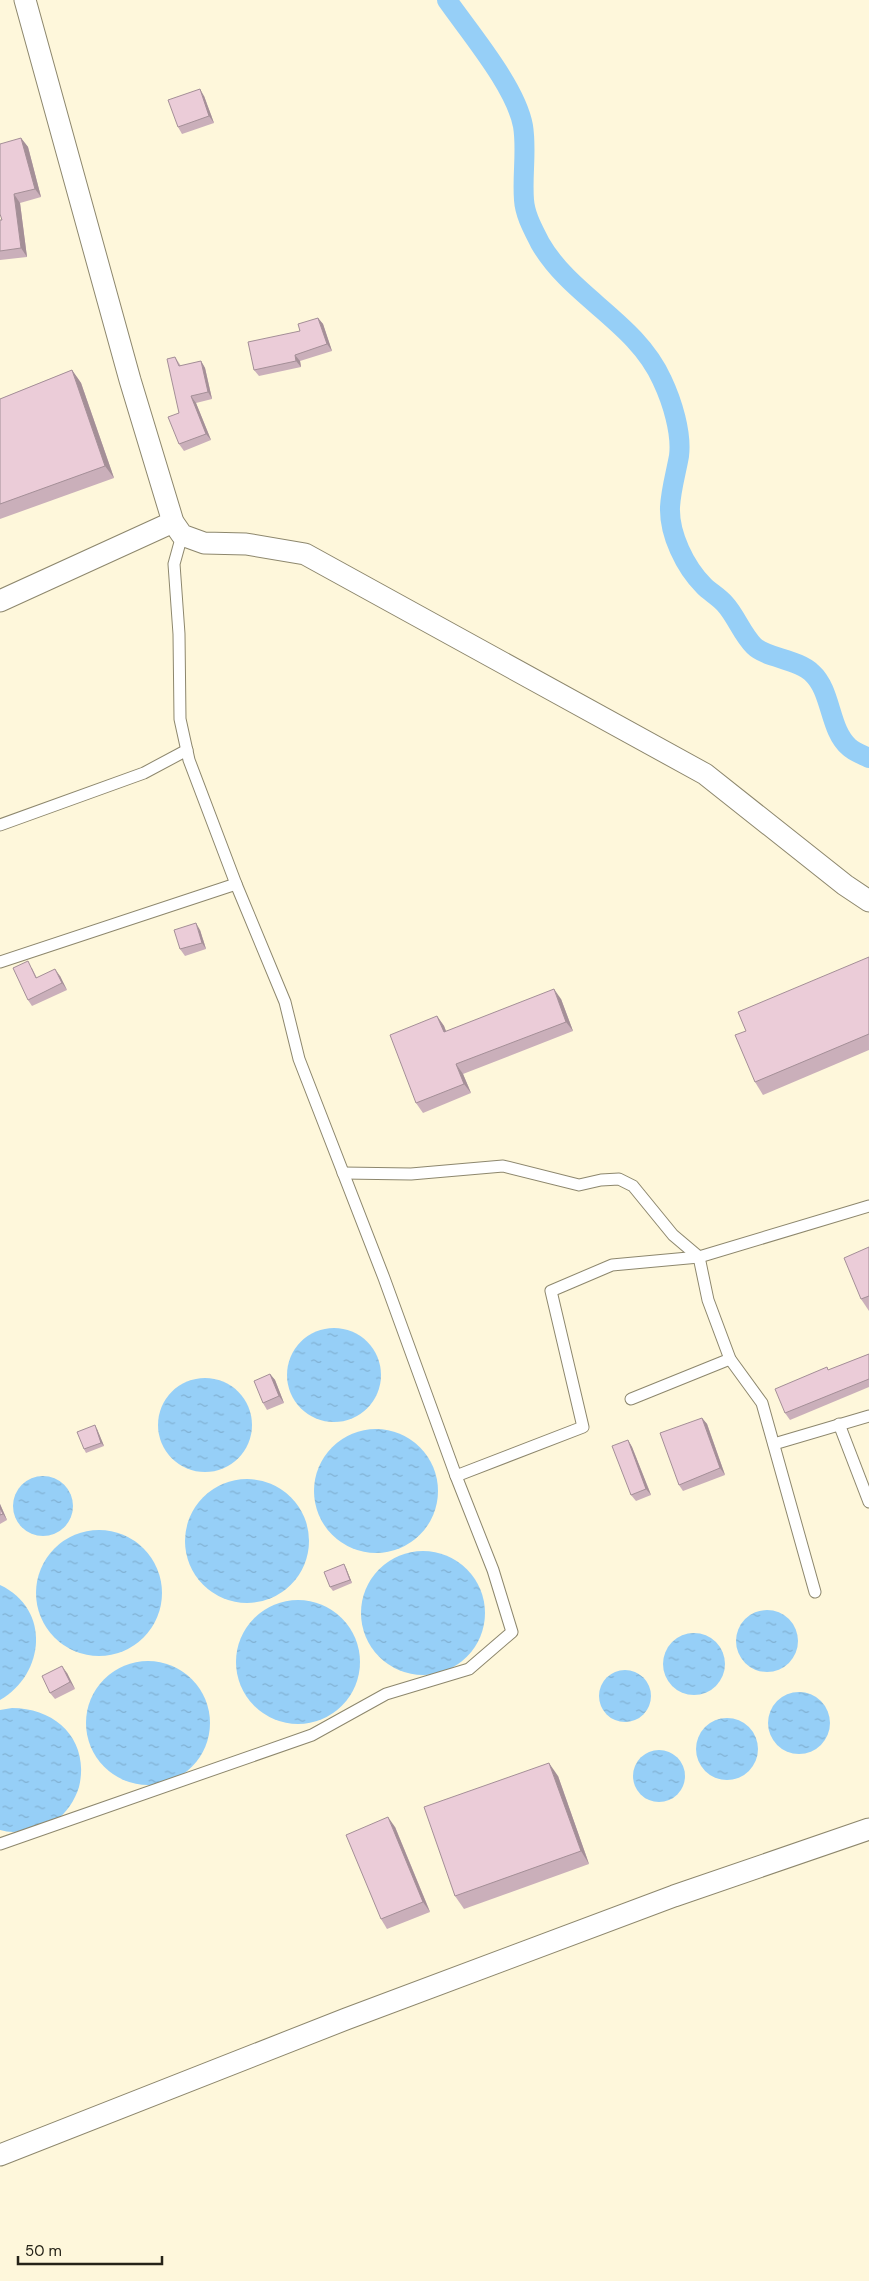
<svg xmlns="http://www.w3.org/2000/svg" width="869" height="2281" viewBox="0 0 869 2281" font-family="'DM Sans',sans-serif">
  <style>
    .water { fill: url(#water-ripples) }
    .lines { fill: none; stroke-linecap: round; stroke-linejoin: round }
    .canal { stroke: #96cff7; stroke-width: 20 }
    .lane-casing { stroke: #8d876d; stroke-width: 13 }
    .street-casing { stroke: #8d876d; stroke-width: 23 }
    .lane { stroke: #fff; stroke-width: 11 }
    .street { stroke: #fff; stroke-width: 21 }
    .wall { fill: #caafba }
    .shaded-wall { fill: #a48f97 }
    .building { fill: #ebccd8; stroke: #a48f97 }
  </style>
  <defs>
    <pattern id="water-ripples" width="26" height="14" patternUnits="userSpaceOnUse" patternTransform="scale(1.25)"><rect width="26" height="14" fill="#96cff7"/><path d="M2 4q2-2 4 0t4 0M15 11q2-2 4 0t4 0" fill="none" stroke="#81b1d3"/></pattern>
  </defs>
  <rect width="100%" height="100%" fill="#fef7db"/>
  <g class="water">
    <circle cx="334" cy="1375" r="47"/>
    <circle cx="205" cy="1425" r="47"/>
    <circle cx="376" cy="1491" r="62"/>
    <circle cx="43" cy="1506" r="30"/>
    <circle cx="247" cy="1541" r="62"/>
    <circle cx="99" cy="1593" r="63"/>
    <circle cx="423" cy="1613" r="62"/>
    <path d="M0,1585c51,24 45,89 0,115z"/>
    <circle cx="298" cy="1662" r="62"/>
    <circle cx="767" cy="1641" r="31"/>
    <circle cx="694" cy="1664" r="31"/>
    <circle cx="148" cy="1723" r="62"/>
    <circle cx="625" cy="1696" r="26"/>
    <circle cx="799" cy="1723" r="31"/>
    <path d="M12,1708c45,0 78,33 67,79 -4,13 -13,27 -24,34 -5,3 -12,4 -18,6 -14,4 -23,7 -37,3v-120z"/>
    <circle cx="727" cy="1749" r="31"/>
    <circle cx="659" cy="1776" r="26"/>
  </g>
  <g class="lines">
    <path class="canal" d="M447,0c23,33 69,87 76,126 4,24 -1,49 1,74 1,15 9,29 16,43 31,54 96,79 122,137 10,21 20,53 17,76 -3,17 -8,33 -9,51 -1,27 15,60 34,79 6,6 15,11 21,18 11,12 17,30 29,42 12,12 44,13 58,27 20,18 17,57 37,74 5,5 14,8 20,11"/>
    <g class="lane-casing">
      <g id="lane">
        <polyline points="182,535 174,564 179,634 180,719 189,760 236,884 285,1002 299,1059 384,1278 456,1476"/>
        <polyline points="0,825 144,773 187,750"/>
        <polyline points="0,962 236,884"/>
        <polyline points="343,1173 411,1174 503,1166 579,1185 601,1180 619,1179 633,1186 673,1235 699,1257 708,1300 730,1359 762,1403 815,1592"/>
        <polyline points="631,1399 730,1359"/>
        <polyline points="839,1424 869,1502"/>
        <polyline points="774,1444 869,1416"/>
        <polyline points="0,1844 312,1735 386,1694 469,1669 512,1632 493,1570 456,1476 583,1427 551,1291 612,1265 699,1257 869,1206"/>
      </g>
    </g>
    <g class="street-casing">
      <g id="street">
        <polyline points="25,0 130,380 173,522 182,535 204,543 246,544 305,554 705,774 845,885 869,901"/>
        <polyline points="0,601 173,522"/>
        <polyline points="0,2155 346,2019 674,1896 869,1829"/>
      </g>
    </g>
    <use href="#lane" class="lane"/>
    <use href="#street" class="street"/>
  </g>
  <g class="wall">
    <polygon points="204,96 214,123 182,134 178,127"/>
    <polygon points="21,138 28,147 41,197 20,203 27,257 0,260 0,220 2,220"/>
    <polygon points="318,318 323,324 332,351 300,361 301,367 259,376 254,370 300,331"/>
    <polygon points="175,357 181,366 201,361 205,368 212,399 196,403 211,440 184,451 179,444 179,413"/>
    <polygon points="72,370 81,383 114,478 0,519 0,399"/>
    <polygon points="200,930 206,949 185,956 180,949"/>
    <polygon points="869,957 869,1050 763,1095 755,1082"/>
    <polygon points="32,968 37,978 60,976 67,990 32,1006 28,1000"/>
    <polygon points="561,999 573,1031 463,1074 471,1093 423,1113 416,1103 437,1016 444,1026 446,1031"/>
    <polygon points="869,1247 869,1311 861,1299"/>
    <polygon points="869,1354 869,1387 790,1420 785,1413 829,1370"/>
    <polygon points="270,1374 275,1380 284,1403 267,1410 263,1403"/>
    <polygon points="702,1418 707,1424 725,1475 683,1491 679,1485"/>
    <polygon points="97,1429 104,1446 86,1453 84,1449"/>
    <polygon points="628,1440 632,1447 651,1495 636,1501 631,1495"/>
    <polygon points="0,1504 7,1520 0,1524"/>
    <polygon points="346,1568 352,1583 333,1591 330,1587"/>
    <polygon points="67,1673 75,1689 55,1699 50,1693"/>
    <polygon points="558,1776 589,1864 464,1909 455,1896"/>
    <polygon points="395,1827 430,1912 387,1929 381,1919"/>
  </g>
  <g class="shaded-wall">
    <polygon points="200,89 204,96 214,123 209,116"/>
    <polygon points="21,138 28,147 41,197 35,189"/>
    <polygon points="14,194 20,203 27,257 21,248"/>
    <polygon points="318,318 323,324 332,351 327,344"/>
    <polygon points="295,355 300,361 301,367 296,361"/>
    <polygon points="201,361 205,368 212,399 208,392"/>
    <polygon points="72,370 81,383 114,478 105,466"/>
    <polygon points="191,396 196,403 211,440 206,434"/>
    <polygon points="196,923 200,930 206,949 202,943"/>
    <polygon points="55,969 60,976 67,990 62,983"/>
    <polygon points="554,989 561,999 573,1031 566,1022"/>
    <polygon points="437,1016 444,1026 450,1042 444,1032"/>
    <polygon points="456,1064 463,1074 471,1093 464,1084"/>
    <polygon points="270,1374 275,1380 284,1403 279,1396"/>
    <polygon points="702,1418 707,1424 725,1475 720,1468"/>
    <polygon points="95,1425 97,1429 104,1446 101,1443"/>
    <polygon points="628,1440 632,1447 651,1495 646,1489"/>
    <polygon points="0,1504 7,1520 3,1514 0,1508"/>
    <polygon points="344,1564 346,1568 352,1583 350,1580"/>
    <polygon points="62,1666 67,1673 75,1689 70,1682"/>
    <polygon points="549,1763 558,1776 589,1864 581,1851"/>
    <polygon points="388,1817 395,1827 430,1912 423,1902"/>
  </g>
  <g class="building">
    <polygon points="200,89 209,116 178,127 168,100"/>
    <polygon points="21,138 35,189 14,194 21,248 0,251 0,220 2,220 0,214 0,144"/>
    <polygon points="318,318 327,344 295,355 296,361 254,370 248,342 300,331 298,324"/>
    <polygon points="175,357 179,366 201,361 208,392 191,396 206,434 179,444 168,417 179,413 167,359"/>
    <polygon points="72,370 105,466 0,504 0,399"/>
    <polygon points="196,923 202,943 180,949 174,930"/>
    <polygon points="869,957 869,1034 755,1082 735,1035 746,1031 738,1012"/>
    <polygon points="28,961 36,978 55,969 62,983 28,1000 13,968"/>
    <polygon points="554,989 566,1022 456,1064 464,1084 416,1103 390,1035 437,1016 444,1032"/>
    <polygon points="869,1247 869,1296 861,1299 844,1258"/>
    <polygon points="869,1354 869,1379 785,1413 775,1389 827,1367 828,1370"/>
    <polygon points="270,1374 279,1396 263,1403 254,1381"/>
    <polygon points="702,1418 720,1468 679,1485 660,1433"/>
    <polygon points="95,1425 101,1443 84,1449 77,1432"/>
    <polygon points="628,1440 646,1489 631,1495 612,1446"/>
    <polygon points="0,1508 3,1514 0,1515"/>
    <polygon points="344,1564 350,1580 330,1587 324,1572"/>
    <polygon points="62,1666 70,1682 50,1693 42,1676"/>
    <polygon points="549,1763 581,1851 455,1896 424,1807"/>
    <polygon points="388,1817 423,1902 381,1919 346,1835"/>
  </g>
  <path d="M18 2256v8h144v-8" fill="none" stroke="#252318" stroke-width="2.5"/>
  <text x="25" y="2256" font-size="15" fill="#252318" stroke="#fef7db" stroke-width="4" paint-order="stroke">50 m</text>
</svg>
